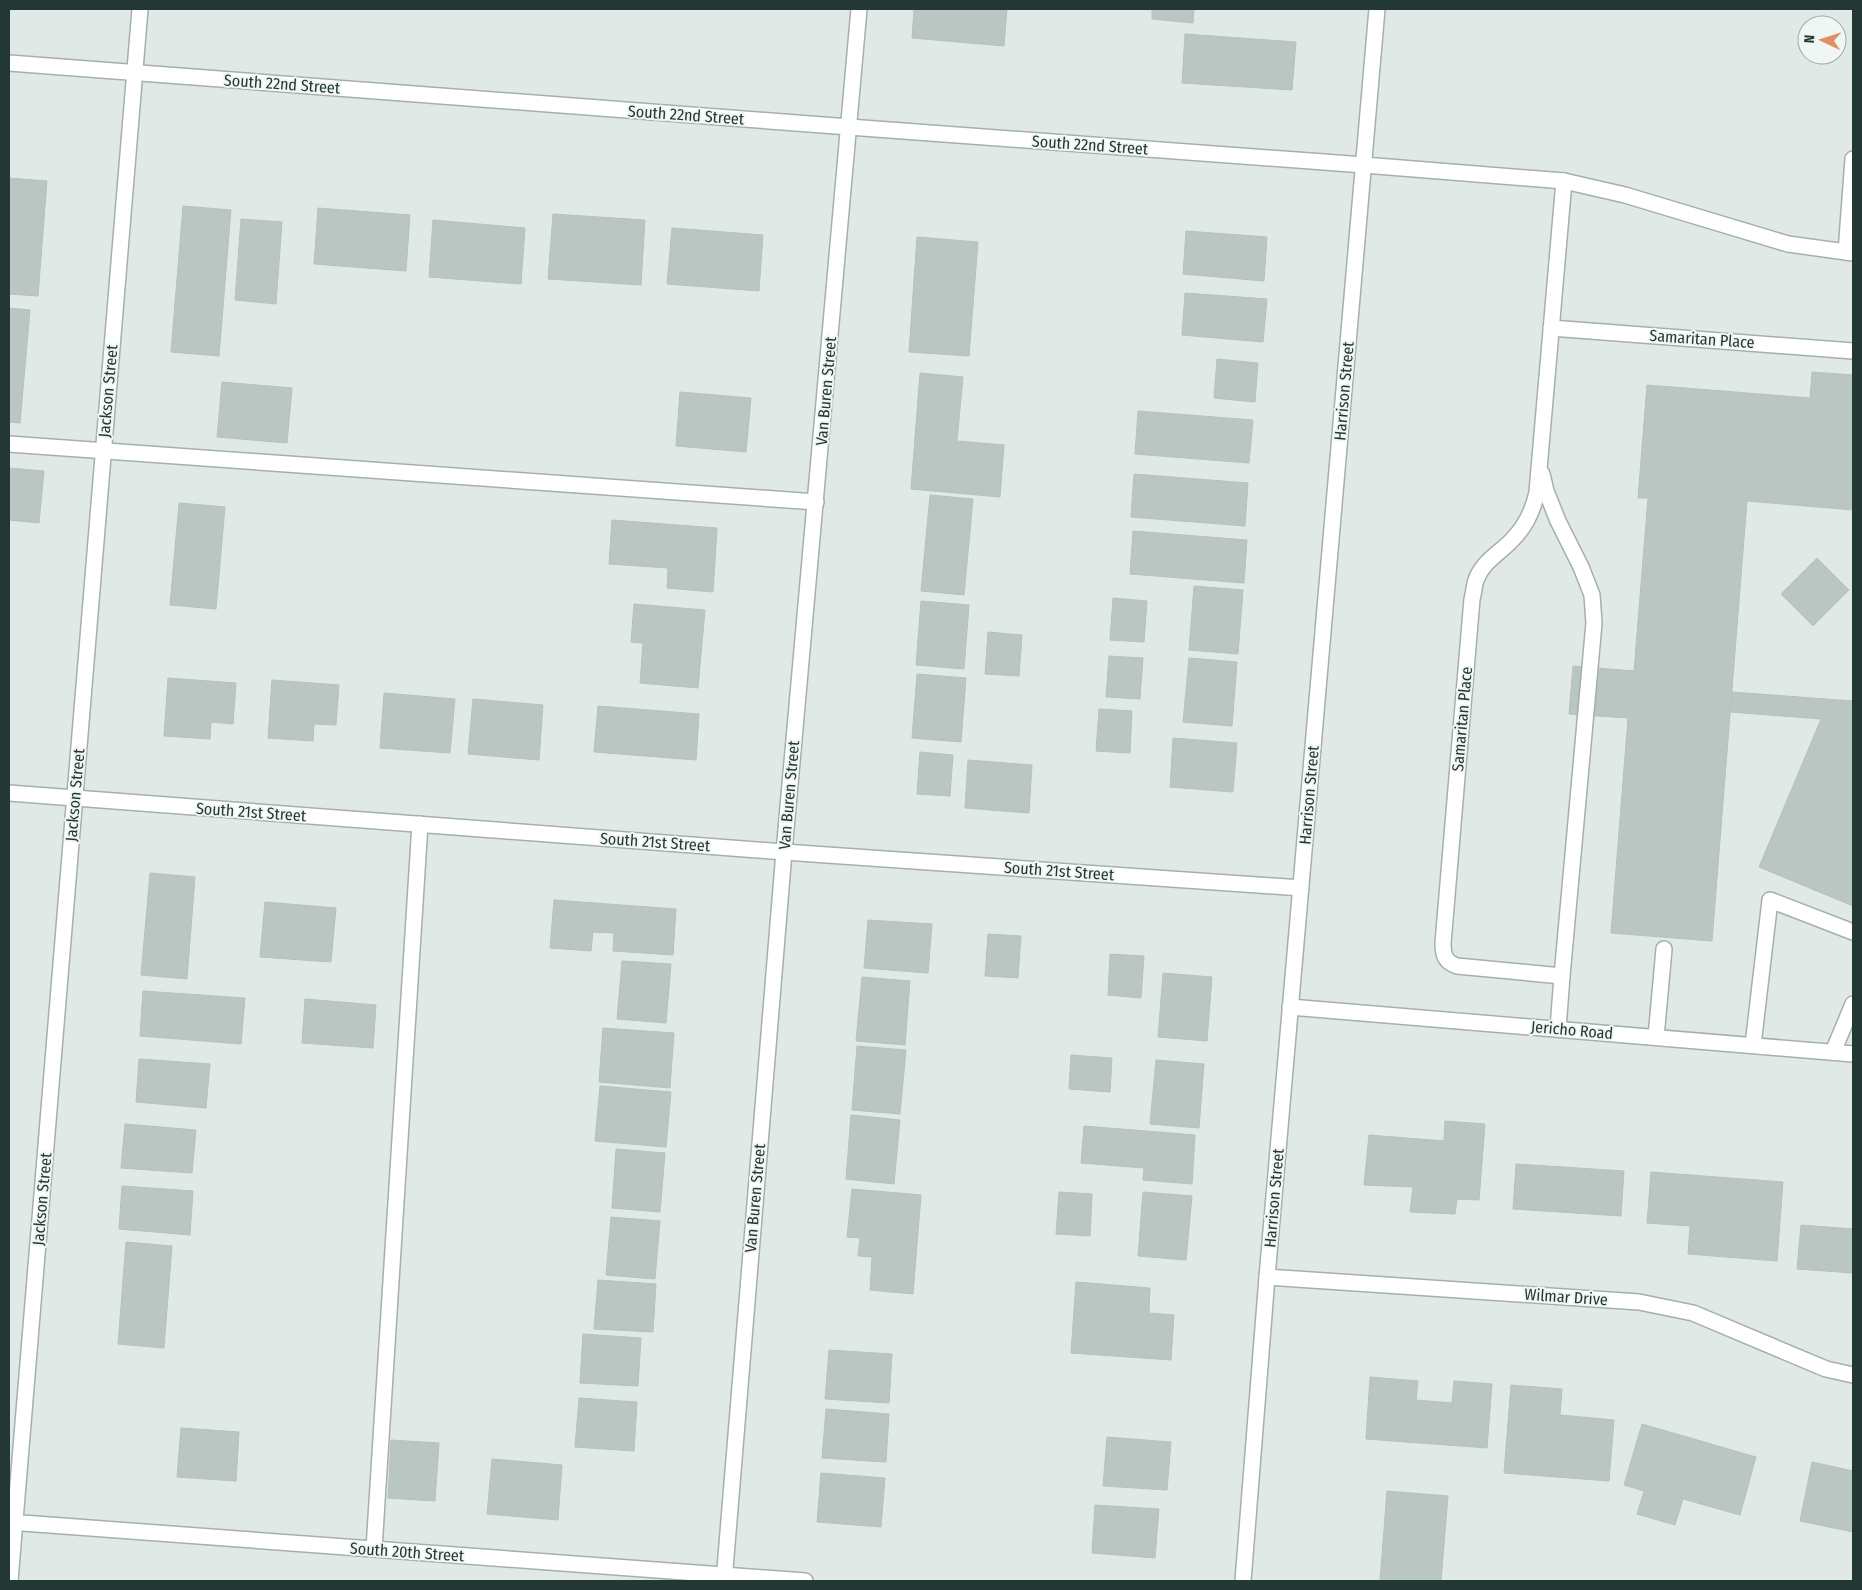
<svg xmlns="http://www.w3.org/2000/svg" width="1862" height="1590" viewBox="0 0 1862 1590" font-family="'Fira Sans Condensed',sans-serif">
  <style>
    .building { fill: #b9c6c2; stroke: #b4c2bd }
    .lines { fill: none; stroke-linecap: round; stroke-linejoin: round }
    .service-casing { stroke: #a4b0ad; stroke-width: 18 }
    .minor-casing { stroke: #a4b0ad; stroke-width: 18 }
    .tertiary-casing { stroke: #a4b0ad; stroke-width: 18 }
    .service { stroke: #fff; stroke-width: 15 }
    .minor { stroke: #fff; stroke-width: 15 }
    .tertiary { stroke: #fff; stroke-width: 15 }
    .labels { text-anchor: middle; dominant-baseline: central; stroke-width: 4; stroke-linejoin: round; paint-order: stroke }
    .street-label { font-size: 16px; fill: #233834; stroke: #f0f6f4 }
  </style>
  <rect width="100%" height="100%" fill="#e0e9e6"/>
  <g class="building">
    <polygon points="914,9 1007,9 1004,46 912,38"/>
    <polygon points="1152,9 1194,9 1193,23 1152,19"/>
    <polygon points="1185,34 1296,42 1292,90 1182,83"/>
    <polygon points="9,178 47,181 38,296 9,294"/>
    <polygon points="183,206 231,210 219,356 171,352"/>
    <polygon points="318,208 410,215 406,271 314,264"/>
    <polygon points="553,214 645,220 641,285 548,279"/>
    <polygon points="241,219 282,222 276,304 235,300"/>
    <polygon points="433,220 525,228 521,284 429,277"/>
    <polygon points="672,228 763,235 759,291 667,284"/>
    <polygon points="1186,231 1267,237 1264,281 1183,274"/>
    <polygon points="917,237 978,242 969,356 909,352"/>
    <polygon points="1185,293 1267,299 1263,342 1182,335"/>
    <polygon points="9,308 30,310 20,423 9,422"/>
    <polygon points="1217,359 1258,363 1255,402 1214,398"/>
    <polygon points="1812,372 1853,375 1853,510 1747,501 1712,941 1611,933 1628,718 1569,714 1573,666 1634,671 1648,498 1638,498 1647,385 1810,398"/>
    <polygon points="920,373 963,377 957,441 1004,445 1000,497 911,489"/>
    <polygon points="222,382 292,388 287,443 217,437"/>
    <polygon points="680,392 751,398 746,452 676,446"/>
    <polygon points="1138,411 1253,420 1249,463 1135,454"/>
    <polygon points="9,468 44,471 39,523 9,520"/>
    <polygon points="1134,474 1248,483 1245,526 1131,517"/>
    <polygon points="930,495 973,499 964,595 921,591"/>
    <polygon points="179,503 225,507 216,609 170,605"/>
    <polygon points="612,520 717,528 713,592 667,588 668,568 609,564"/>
    <polygon points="1133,531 1247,540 1244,583 1130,574"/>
    <polygon points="1817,558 1849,590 1813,626 1781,594"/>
    <polygon points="1194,586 1243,590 1238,654 1189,650"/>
    <polygon points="1113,598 1147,601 1144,642 1110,640"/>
    <polygon points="921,601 969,605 964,669 916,665"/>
    <polygon points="634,604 705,610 698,688 640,683 643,643 631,642"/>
    <polygon points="988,632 1022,635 1019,676 985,674"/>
    <polygon points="1109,656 1143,658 1140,699 1106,697"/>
    <polygon points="1189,658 1237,662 1232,726 1183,722"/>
    <polygon points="917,674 966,678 961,742 912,738"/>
    <polygon points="168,678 236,683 233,724 211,722 210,739 164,736"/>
    <polygon points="272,680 339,685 336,725 314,724 313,741 268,738"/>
    <polygon points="1732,692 1853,701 1853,906 1759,867 1821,719 1730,712"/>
    <polygon points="384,693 455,699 450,753 380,748"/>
    <polygon points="473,699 543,705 539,760 468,754"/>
    <polygon points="598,706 699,714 696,760 594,752"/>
    <polygon points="1099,709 1132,711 1130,753 1096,751"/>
    <polygon points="1173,738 1237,743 1233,792 1170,787"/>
    <polygon points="920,752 953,755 950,796 917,794"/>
    <polygon points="968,760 1032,765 1029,813 965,808"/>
    <polygon points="150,873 195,877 187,979 141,975"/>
    <polygon points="554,900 676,909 673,955 613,951 614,933 593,932 591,951 550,948"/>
    <polygon points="265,902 336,908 331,962 260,957"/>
    <polygon points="868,920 932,924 928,973 864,968"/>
    <polygon points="988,934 1021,936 1018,978 985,976"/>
    <polygon points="1110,954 1144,956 1141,998 1108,995"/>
    <polygon points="622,961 671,964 666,1023 617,1019"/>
    <polygon points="1163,973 1212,977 1207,1041 1158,1037"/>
    <polygon points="862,977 910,981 905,1045 856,1041"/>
    <polygon points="143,991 245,998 241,1044 140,1036"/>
    <polygon points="305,999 376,1005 373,1048 302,1043"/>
    <polygon points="603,1028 674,1033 670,1088 599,1082"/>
    <polygon points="857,1046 906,1050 900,1114 852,1110"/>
    <polygon points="1071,1055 1112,1058 1110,1092 1069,1089"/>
    <polygon points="139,1059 210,1064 206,1108 136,1102"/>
    <polygon points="1156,1060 1204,1064 1199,1128 1150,1124"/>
    <polygon points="600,1086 671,1092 666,1147 595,1141"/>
    <polygon points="851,1115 900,1120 894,1184 846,1179"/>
    <polygon points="1445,1121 1485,1124 1479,1200 1457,1199 1455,1214 1410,1212 1413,1187 1364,1185 1369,1135 1444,1141"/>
    <polygon points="125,1124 196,1130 192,1173 121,1168"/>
    <polygon points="1084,1126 1195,1135 1192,1184 1143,1180 1144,1168 1081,1163"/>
    <polygon points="616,1149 665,1153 660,1212 612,1208"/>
    <polygon points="1516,1164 1624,1171 1621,1216 1513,1209"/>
    <polygon points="1651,1172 1783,1182 1777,1261 1688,1254 1690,1226 1647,1223"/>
    <polygon points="122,1186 193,1191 190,1235 119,1229"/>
    <polygon points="852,1189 921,1195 913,1294 870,1290 872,1257 858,1256 860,1238 847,1237"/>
    <polygon points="1059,1192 1092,1194 1090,1236 1056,1234"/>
    <polygon points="1143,1192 1192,1196 1186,1260 1138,1256"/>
    <polygon points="611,1217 660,1221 655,1279 606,1275"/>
    <polygon points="1801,1225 1853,1229 1853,1273 1797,1269"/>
    <polygon points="126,1242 172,1246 164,1348 118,1344"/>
    <polygon points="598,1280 656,1284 653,1332 594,1329"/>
    <polygon points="1076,1282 1150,1288 1149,1313 1174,1315 1171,1360 1071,1353"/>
    <polygon points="583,1334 641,1338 638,1386 580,1383"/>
    <polygon points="829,1350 892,1354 889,1403 825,1399"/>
    <polygon points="1370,1377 1418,1381 1416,1400 1452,1403 1454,1381 1492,1384 1487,1448 1366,1439"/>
    <polygon points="1511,1385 1562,1389 1560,1415 1614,1420 1609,1481 1504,1473"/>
    <polygon points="579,1398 637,1402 634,1451 575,1447"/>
    <polygon points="826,1409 889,1414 886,1462 822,1458"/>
    <polygon points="1642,1424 1756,1457 1740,1515 1683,1499 1675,1525 1637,1514 1644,1491 1624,1485"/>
    <polygon points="181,1428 239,1432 236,1481 177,1477"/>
    <polygon points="1107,1437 1171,1442 1167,1490 1103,1486"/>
    <polygon points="391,1440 439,1443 435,1501 388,1498"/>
    <polygon points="492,1459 562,1465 558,1520 487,1514"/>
    <polygon points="1812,1462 1853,1471 1853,1532 1800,1521"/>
    <polygon points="821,1473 885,1478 881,1527 817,1522"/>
    <polygon points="1387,1491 1448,1496 1441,1581 1380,1581"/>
    <polygon points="1095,1505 1159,1509 1155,1558 1092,1553"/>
  </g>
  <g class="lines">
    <g class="service-casing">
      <g id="service">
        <polyline points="1364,165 1564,181 1625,195 1788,244 1853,253"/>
        <polyline points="1846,252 1853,159"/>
        <polyline points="1551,328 1853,351"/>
        <polyline points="9,444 816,502"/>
        <polyline points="1542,474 1546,491 1558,521 1581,567 1592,595 1594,623 1562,976"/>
        <path d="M1558,1029l4,-53 -105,-10c-12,-4 -14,-11 -14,-23l29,-344c2,-6 2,-14 4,-19 7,-19 24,-27 36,-40 14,-14 21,-29 25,-48l27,-311"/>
        <polyline points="1656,1037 1664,949"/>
        <polyline points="1753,1045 1770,900 1853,932"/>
        <polyline points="1833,1052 1853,1004"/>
        <polyline points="374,1549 420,824"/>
      </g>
    </g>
    <g class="minor-casing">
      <g id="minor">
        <polyline points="9,63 849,127 1364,165"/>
        <polyline points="9,793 784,852 1301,888"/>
        <polyline points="1290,1007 1853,1054"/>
        <polyline points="1267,1277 1639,1302 1693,1313 1826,1369 1853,1375"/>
        <polyline points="9,1522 805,1581"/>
        <polyline points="10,1581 140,9"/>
        <polyline points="724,1581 784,852 859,9"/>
      </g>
    </g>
    <g class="tertiary-casing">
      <polyline id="tertiary" points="1243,1581 1267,1277 1377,9"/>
    </g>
    <use href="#service" class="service"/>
    <use href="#minor" class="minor"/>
    <use href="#tertiary" class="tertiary"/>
  </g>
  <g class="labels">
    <g class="street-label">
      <text transform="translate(282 84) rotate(4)">South 22nd Street</text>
      <text transform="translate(686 115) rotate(4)">South 22nd Street</text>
      <text transform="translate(1090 145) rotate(4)">South 22nd Street</text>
      <text transform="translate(1702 339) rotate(4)">Samaritan Place</text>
      <text transform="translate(108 391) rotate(-85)">Jackson Street</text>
      <text transform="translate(826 391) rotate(-85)">Van Buren Street</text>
      <text transform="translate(1344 391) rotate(-85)">Harrison Street</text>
      <text transform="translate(1462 719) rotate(-85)">Samaritan Place</text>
      <text transform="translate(75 795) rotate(-85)">Jackson Street</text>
      <text transform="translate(789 795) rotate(-85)">Van Buren Street</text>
      <text transform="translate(1309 795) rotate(-85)">Harrison Street</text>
      <text transform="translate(251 812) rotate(4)">South 21st Street</text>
      <text transform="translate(655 842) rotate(4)">South 21st Street</text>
      <text transform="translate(1059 871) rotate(4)">South 21st Street</text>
      <text transform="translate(1572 1030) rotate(5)">Jericho Road</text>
      <text transform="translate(755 1198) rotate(-85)">Van Buren Street</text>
      <text transform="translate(1274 1198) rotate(-85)">Harrison Street</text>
      <text transform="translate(42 1199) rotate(-85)">Jackson Street</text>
      <text transform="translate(1566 1297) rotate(4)">Wilmar Drive</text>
      <text transform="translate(407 1552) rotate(4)">South 20th Street</text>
    </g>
  </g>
  <rect width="1862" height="1590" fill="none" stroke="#233834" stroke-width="20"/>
  <g transform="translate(1822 40) rotate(274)"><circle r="24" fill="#f0f6f4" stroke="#9eaaa7"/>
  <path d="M0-4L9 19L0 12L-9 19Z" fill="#e19066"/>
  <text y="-8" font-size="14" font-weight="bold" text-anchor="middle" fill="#233834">N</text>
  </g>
</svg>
